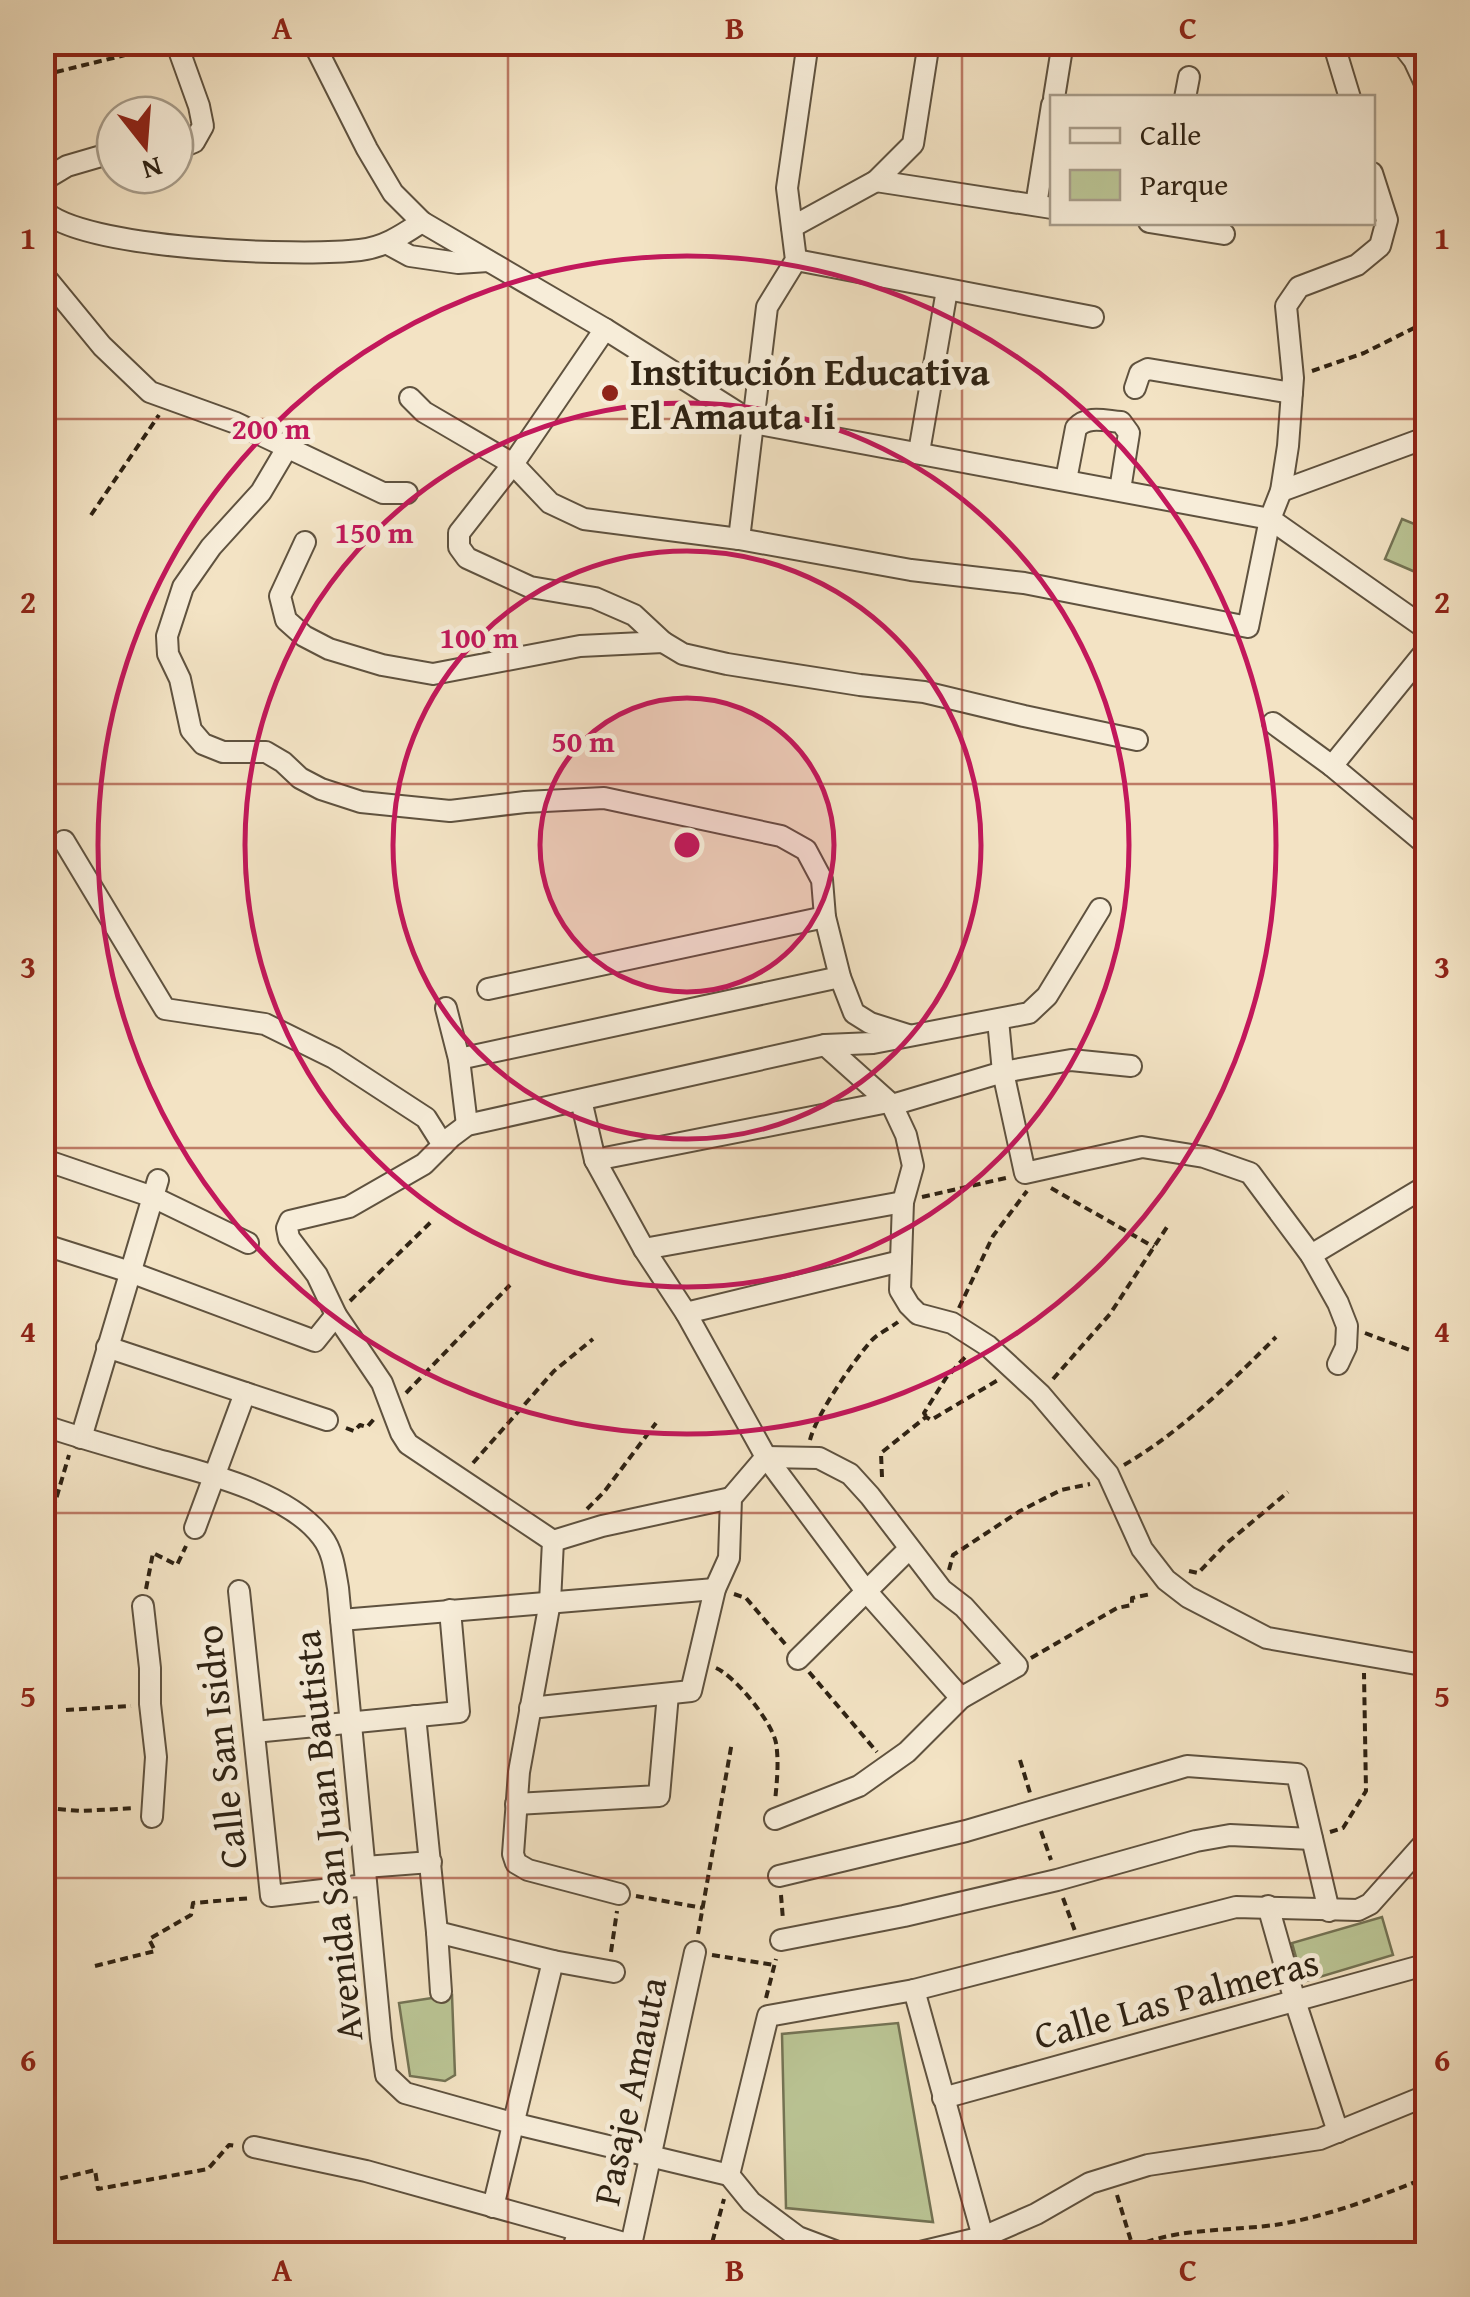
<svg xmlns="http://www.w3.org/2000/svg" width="1470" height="2297" viewBox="0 0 1470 2297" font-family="'Gentium Book Plus',serif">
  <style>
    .park { fill: #bac494; stroke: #747354; stroke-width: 2.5 }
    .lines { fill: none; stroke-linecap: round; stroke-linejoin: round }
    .minor-casing { stroke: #5f523f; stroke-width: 24 }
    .path { stroke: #2e2213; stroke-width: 4; stroke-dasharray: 8 5; stroke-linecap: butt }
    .minor { stroke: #f7edd9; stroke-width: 20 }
    .grid { fill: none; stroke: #8f2418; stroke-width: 2.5; stroke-opacity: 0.55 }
    .ring { fill: none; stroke: #c2185b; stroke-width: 5 }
    .poi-dot { fill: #8f2418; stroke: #f7edd9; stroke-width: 4 }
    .labels { text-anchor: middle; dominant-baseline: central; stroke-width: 10; stroke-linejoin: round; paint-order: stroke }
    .poi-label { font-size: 38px; font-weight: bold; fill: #2e2213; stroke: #f7edd9; text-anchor: start }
    .street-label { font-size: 38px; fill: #2e2213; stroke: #f7edd9 }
    .centre { fill: #c2185b; stroke: #f7edd9; stroke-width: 5 }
    .ring-label { font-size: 30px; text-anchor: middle; font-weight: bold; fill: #c2185b; stroke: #f7edd9; stroke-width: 10; stroke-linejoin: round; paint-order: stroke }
    .neatline { fill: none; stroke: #8f2418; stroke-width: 4 }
    .grid-label { font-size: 32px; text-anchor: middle; font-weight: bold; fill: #8f2418 }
  </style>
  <rect width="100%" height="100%" fill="#f3e3c4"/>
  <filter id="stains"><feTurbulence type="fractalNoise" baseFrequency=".002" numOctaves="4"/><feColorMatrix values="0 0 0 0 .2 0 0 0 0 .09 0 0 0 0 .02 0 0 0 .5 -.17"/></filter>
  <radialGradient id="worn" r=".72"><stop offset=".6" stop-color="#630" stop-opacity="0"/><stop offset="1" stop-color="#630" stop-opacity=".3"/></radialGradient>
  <g class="park">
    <polygon points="1402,519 1427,529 1427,577 1385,559"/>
    <polygon points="1382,1917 1393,1955 1303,1982 1292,1943"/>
    <polygon points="452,1995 455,2075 445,2081 410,2076 399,2003"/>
    <polygon points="898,2023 933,2222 786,2208 782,2034"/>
  </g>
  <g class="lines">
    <g class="minor-casing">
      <g id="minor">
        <polyline points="313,42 367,149 393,193 422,222 605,329 754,423 1270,519 1428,630"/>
        <polyline points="1333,42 1350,98"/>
        <polyline points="1400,42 1414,60 1428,90"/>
        <polyline points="1054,98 1063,42"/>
        <polyline points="1185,98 1189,77"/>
        <polyline points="175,150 194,142 203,126 199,106 176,42"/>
        <polyline points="42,181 67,166 115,152"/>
        <polyline points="876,181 1052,208"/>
        <polyline points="1036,205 1052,105"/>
        <path d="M42,209c37,41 260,48 318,41 25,-3 42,-15 62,-28"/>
        <polyline points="1149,222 1224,234"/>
        <polyline points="792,227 876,181 913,144 929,42"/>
        <polyline points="388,244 410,256 458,263 488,261"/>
        <polyline points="796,260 1093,317"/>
        <polyline points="42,273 102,346 150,392 236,423 383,493 407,493"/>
        <polyline points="605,329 513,464 459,533 459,547 467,558 530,587 595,598 634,615 663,642 683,654 727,664 860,685 924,692 1024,716 1137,740"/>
        <polyline points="1135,388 1140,373 1148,369 1292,393"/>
        <polyline points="410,398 424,412 513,464 550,503 584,519 739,539 911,570 1024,583 1248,627 1270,519 1281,491 1288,446 1293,378 1286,306 1299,287 1357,265 1380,246 1387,220 1372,173"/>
        <polyline points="287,448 261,492 211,547 183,587 167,636 168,654 180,679 191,730 203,744 223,752 266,752 283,762 300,778 321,789 361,802 450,811 525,802 604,798 781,836 806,850 822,880 825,917 840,977 854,1013 870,1023 908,1035"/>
        <polyline points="919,452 947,290"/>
        <path d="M1066,480l10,-52c12,-13 29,-7 45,-6l8,11 -9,57"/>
        <polyline points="1281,491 1428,437"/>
        <polyline points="739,539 767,307 796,260 787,188 808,42"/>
        <polyline points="305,542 280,596 286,620 304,636 329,649 382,665 433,674 580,646 663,642"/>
        <polyline points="1428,648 1332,766 1428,846"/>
        <polyline points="1273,723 1332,766"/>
        <polyline points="64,841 165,1009 265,1024 334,1058 426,1118 443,1145"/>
        <polyline points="488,989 825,917"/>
        <polyline points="446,1008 459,1059 467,1125"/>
        <polyline points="998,1020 1003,1072 1025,1173 1142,1147 1204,1157 1250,1173 1311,1255 1338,1303 1347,1326 1346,1347 1338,1364"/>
        <polyline points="825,1045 892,1105 906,1135 913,1166 903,1202 900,1290 909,1305 918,1314 952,1323 988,1346 1040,1394 1108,1474 1142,1549 1166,1580 1188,1597 1267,1638 1428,1666"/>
        <polyline points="459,1059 840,977"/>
        <polyline points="581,1100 595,1160 644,1249 686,1313 766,1457 866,1591 961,1698"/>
        <polyline points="892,1105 1003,1072 1071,1060 1131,1066"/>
        <polyline points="42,1159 153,1197 248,1243"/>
        <polyline points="595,1160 888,1102"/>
        <polyline points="42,1244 130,1272 315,1341 336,1315"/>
        <polyline points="644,1249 903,1202"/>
        <polyline points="1311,1255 1428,1185"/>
        <polyline points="686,1313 901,1261"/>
        <polyline points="107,1347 327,1420"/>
        <path d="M42,1425c38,13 75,23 113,34 51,14 134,34 167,78 11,14 13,34 16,51l43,451 5,36 19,18 107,30 217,52"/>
        <polyline points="81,1438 158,1180"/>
        <polyline points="195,1528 245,1393"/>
        <polyline points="553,1541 602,1526 731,1498"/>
        <polyline points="239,1591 271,1896 366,1885"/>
        <polyline points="143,1606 150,1668 150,1704 156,1757 152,1817"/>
        <polyline points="341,1620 715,1589"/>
        <polyline points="798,1659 909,1549"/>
        <polyline points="530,1708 691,1691 715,1589 729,1558 731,1498 766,1457 819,1458 850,1474 870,1496 942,1590 964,1607 1017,1666 961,1698 907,1752 859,1786 775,1819"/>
        <polyline points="415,1716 437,1932 441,1992"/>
        <polyline points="254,1732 459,1712 450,1610"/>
        <polyline points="516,1804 659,1796 668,1694"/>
        <polyline points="365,1867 431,1862"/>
        <polyline points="779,1876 966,1831 1187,1766 1297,1774 1329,1911"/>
        <polyline points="619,1894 528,1870 516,1863 513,1854 519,1772 550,1602 553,1541 408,1444 401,1433 382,1383 336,1315 317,1275 289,1238 287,1228 290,1221 349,1207 424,1164 451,1137 467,1125 825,1045 873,1043 1029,1013 1047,996 1100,909"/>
        <polyline points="1268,1906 1295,2001 1338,2132"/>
        <polyline points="437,1932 553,1961 614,1972"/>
        <polyline points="781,1940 904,1916 1057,1880 1196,1841 1230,1835 1312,1839"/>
        <polyline points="914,1990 983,2237"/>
        <polyline points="943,2098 1428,1964"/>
        <polyline points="254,2147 366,2171 631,2245 695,1952"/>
        <polyline points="729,2175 768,2016 914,1990 1236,1907 1358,1910 1370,1904 1428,1839"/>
        <polyline points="729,2175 751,2202 798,2237 843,2254"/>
        <polyline points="493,2207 553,1961"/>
        <polyline points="571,2254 579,2231"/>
        <polyline points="912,2254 983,2237 1036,2214 1090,2183 1148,2165 1320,2139 1428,2095"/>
      </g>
    </g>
    <g class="path">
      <polyline points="56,72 158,47"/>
      <polyline points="1312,371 1364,353 1428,321"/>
      <polyline points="91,515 159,415"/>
      <polyline points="1051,1188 1154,1247"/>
      <polyline points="922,1197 1006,1178"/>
      <polyline points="350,1301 432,1221"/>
      <polyline points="959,1308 993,1236 1027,1191"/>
      <polyline points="1365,1333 1428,1357"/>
      <polyline points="1053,1379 1110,1314 1167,1227"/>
      <polyline points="406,1393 510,1285"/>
      <polyline points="926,1416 924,1413 946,1378 967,1355"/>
      <polyline points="346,1428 354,1431 360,1425 367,1427 374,1419"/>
      <path d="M810,1440c6,-25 44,-80 62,-100 7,-7 18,-12 26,-18"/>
      <polyline points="473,1463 554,1371 593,1339"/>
      <path d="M1124,1465c58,-34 105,-81 152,-128"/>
      <polyline points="882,1477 881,1453 926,1417 931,1420 998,1380"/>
      <polyline points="587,1509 604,1492 656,1423"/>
      <polyline points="42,1547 69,1455"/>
      <polyline points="1428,1558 1417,1560 1428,1582"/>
      <polyline points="949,1570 953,1555 1020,1511 1061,1490 1090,1484"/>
      <polyline points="1189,1571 1198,1573 1227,1543 1288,1492"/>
      <polyline points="146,1589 153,1553 177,1565 186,1546"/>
      <polyline points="734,1594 746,1598 786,1645"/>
      <polyline points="1031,1658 1117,1608 1132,1605 1132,1598 1151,1594"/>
      <path d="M716,1668c20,9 56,54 60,75 3,18 1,39 -1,58"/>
      <polyline points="809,1672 877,1752"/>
      <polyline points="66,1710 131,1706"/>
      <polyline points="1020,1760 1030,1793"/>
      <polyline points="45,1808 81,1811 135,1808"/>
      <polyline points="1041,1831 1051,1860"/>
      <polyline points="1330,1832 1343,1828 1366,1791 1364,1673"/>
      <polyline points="781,1895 783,1920"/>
      <polyline points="636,1896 703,1908"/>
      <polyline points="1063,1898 1075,1931"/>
      <polyline points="698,1934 732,1742"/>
      <polyline points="611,1952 617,1911"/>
      <polyline points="712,1955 774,1965"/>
      <polyline points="95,1966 155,1951 149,1939 191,1915 193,1903 252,1898"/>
      <polyline points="766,1998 776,1959"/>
      <polyline points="1117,2195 1135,2254"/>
      <polyline points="42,2251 51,2249 46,2182 95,2170 98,2189 208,2169 229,2145 236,2146"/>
      <polyline points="709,2254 724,2199"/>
      <path d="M1123,2254c39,-28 111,-22 158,-30 51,-9 99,-28 147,-47"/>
      <polyline points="1403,2254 1428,2244"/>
    </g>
    <use href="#minor" class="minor"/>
  </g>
  <path class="grid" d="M508,42v2212M962,42v2212M42,419h1386M42,784h1386M42,1148h1386M42,1513h1386M42,1878h1386"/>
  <circle cx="687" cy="845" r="147" fill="#c2185b" fill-opacity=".12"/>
  <g class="ring">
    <circle cx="687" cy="845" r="147"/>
    <circle cx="687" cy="845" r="294"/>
    <circle cx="687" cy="845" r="442"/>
    <circle cx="687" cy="845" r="589"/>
  </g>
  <circle class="poi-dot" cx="610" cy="393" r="10"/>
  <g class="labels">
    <g class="poi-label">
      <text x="630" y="371">Institución Educativa<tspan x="630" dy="44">El Amauta Ii</tspan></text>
    </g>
    <g class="street-label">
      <text transform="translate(220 1747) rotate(-96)">Calle San Isidro</text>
      <text transform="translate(327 1836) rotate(-96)">Avenida San Juan Bautista</text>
      <text transform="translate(1176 1998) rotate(-15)">Calle Las Palmeras</text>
      <text transform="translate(629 2091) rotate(-78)">Pasaje Amauta</text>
    </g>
  </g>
  <circle cx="687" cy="845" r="15" class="centre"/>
  <g class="ring-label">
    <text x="271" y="439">200 m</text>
    <text x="374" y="543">150 m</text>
    <text x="479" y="648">100 m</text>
    <text x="583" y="752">50 m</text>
  </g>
  <rect width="1470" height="2297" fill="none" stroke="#f3e3c4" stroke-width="110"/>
  <rect x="1050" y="95" width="325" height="130" fill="#f7edd9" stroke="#a79c8a" stroke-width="2.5"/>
  <rect x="1070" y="128" width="50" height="15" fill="#f7edd9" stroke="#a79c8a" stroke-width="2.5"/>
  <text x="1140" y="145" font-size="30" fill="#2e2213">Calle</text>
  <rect x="1070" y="170" width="50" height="30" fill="#bac494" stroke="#a79c8a" stroke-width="2.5"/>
  <text x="1140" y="195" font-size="30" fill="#2e2213">Parque</text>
  <g transform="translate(145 145) rotate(163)"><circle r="48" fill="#f7edd9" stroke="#a79c8a" stroke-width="2.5"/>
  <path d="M0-8L18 38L0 25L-18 38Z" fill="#8f2418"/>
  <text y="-15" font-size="28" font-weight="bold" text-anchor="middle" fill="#2e2213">N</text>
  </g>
  <rect x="55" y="55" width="1360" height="2187" class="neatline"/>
  <g class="grid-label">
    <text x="282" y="39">A</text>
    <text x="735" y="39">B</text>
    <text x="1188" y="39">C</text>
    <text x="28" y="249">1</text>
    <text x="1442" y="249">1</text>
    <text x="28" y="613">2</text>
    <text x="1442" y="613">2</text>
    <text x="28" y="978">3</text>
    <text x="1442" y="978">3</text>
    <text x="28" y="1342">4</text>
    <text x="1442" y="1342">4</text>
    <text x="28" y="1707">5</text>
    <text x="1442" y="1707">5</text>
    <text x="28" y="2071">6</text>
    <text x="1442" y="2071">6</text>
    <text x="282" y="2281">A</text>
    <text x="735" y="2281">B</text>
    <text x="1188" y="2281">C</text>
  </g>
  <rect width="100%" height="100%" filter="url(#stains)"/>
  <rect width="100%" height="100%" fill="url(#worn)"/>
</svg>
